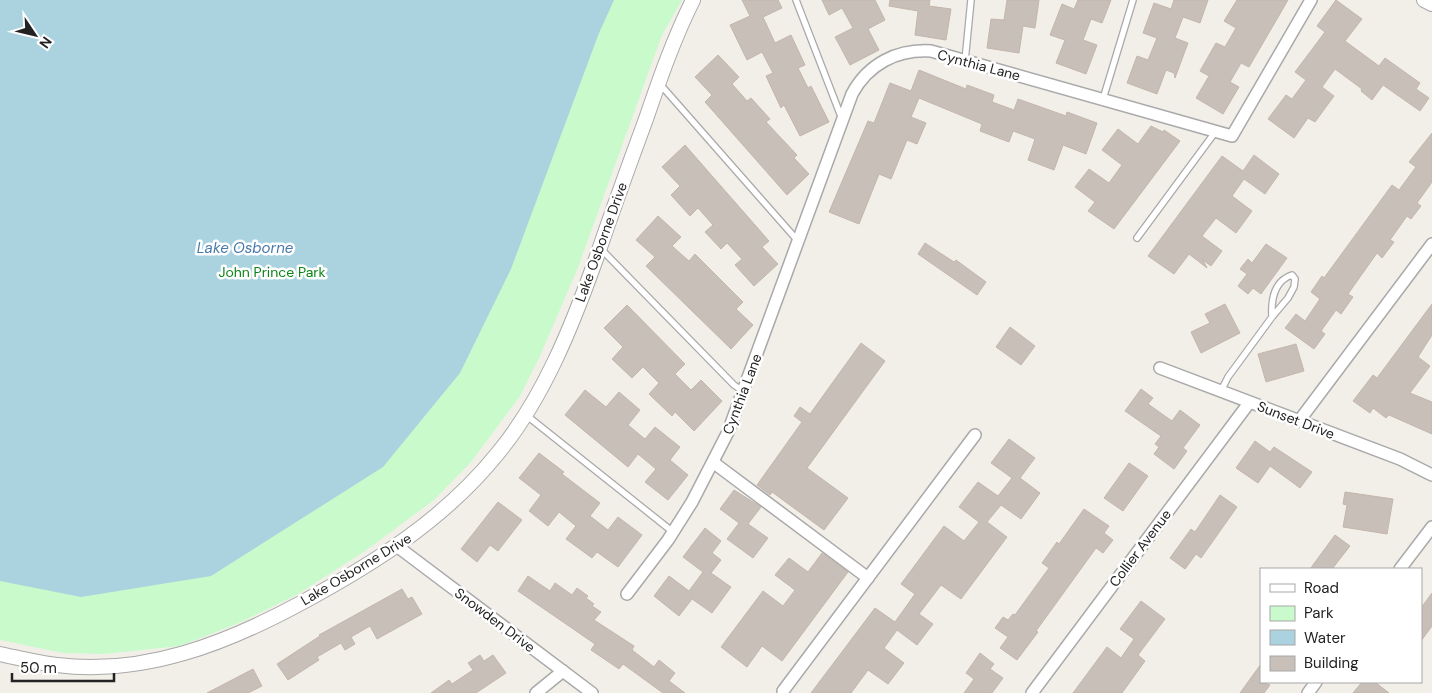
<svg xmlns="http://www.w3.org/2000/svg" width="1432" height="693" viewBox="0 0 1432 693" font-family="'DM Sans',sans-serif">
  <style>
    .park { fill: #c8facc }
    .water { fill: #aad3df }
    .building { fill: #c7bfb8; stroke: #c4b6ab }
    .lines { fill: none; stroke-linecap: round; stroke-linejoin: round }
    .service-casing { stroke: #a9a9a9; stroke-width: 8 }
    .minor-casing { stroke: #a9a9a9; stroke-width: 14 }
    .tertiary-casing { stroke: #a9a9a9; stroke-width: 16 }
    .service { stroke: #fff; stroke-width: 5.5 }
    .minor { stroke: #fff; stroke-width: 11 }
    .tertiary { stroke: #fff; stroke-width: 14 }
    .labels { text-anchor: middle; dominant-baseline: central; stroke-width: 5; stroke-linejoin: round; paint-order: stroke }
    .street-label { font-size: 14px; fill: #222; stroke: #fff }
    .park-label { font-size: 14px; fill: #0c8416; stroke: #fff }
    .water-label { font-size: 15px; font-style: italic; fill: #4a7aab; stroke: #fff }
  </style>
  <rect width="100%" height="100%" fill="#f2efe9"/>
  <polygon class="park" points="0,0 682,0 662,35 577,270 540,356 520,396 471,462 434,500 365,551 298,594 239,623 180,646 104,654 63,653 0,640"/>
  <polygon class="water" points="0,0 614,0 599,33 511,269 460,373 383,467 211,576 81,597 0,581"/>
  <g class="building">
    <polygon points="742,0 778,0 782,8 763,17 775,43 791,35 805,65 798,68 808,88 811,86 829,122 800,136 784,105 781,108 766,76 773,73 762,52 747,60 730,25 750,16"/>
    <polygon points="822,0 875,0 885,20 868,29 879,50 850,65 835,37 853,28 842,8 829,15"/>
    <polygon points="890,0 930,0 929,6 951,9 946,40 915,35 918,11 889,6"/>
    <polygon points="1007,0 1039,0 1035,28 1023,26 1019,53 987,48 991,19 1004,20"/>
    <polygon points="1078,0 1111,0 1102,23 1091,19 1083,40 1097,45 1086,74 1056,63 1065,40 1050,35 1062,4 1074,9"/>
    <polygon points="1174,0 1208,0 1200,23 1183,17 1175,38 1188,43 1175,78 1174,73 1166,70 1157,94 1127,83 1137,56 1148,60 1157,38 1143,33 1154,3 1171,9"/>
    <polygon points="1237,0 1288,0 1249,67 1241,63 1230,82 1239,87 1223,114 1196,98 1209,76 1200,71 1216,43 1225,47 1236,28 1224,21"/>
    <polygon points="1336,0 1362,19 1345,41 1379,66 1385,58 1420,83 1416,89 1429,98 1420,111 1383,85 1372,100 1361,91 1362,89 1335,69 1322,87 1334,96 1315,122 1308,118 1294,138 1268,119 1286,95 1292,99 1306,80 1295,72 1325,32 1317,26"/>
    <polygon points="718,55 739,77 732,84 747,101 751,98 770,119 766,122 797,155 794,158 809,174 787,195 705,102 712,95 695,77"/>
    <polygon points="919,70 966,89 967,85 994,95 992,102 1014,110 1018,99 1066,116 1067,112 1097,123 1086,154 1063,145 1054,170 1028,160 1035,139 1013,131 1009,142 980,131 982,124 919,98 911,117 926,123 917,144 907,140 891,179 879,174 859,224 829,212 868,121 874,123 890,83 911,91"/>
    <polygon points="1151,126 1163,132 1164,130 1180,141 1114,229 1088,211 1095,202 1075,187 1089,169 1109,183 1122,165 1102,150 1118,129 1138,144"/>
    <polygon points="1432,133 1432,182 1417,203 1421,206 1411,219 1407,216 1390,240 1394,242 1382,258 1377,253 1348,294 1353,297 1341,314 1336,310 1321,331 1325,334 1314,349 1285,328 1296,314 1305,321 1320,299 1311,292 1322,276 1324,278 1392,185 1399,190 1416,167 1409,162"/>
    <polygon points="685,145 769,241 762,247 778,264 754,286 735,265 742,259 727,243 721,249 705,232 713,225 698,208 690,216 671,195 680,186 662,167"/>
    <polygon points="1254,155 1279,174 1265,194 1244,179 1232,196 1252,211 1236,233 1216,218 1202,236 1222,251 1211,266 1203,260 1207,268 1189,254 1174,274 1148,256 1222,156 1243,171"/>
    <polygon points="658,216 681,237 672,246 689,261 695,254 743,302 736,309 753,325 731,349 646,266 655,257 636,240"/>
    <polygon points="925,243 954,262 956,260 986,282 977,295 918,254"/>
    <polygon points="1266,244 1287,258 1261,294 1253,288 1248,294 1238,286 1247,274 1240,269 1248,259 1252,263"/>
    <polygon points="1225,304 1240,333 1201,353 1191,332 1210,323 1205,314"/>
    <polygon points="1432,304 1432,335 1418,357 1430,366 1410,393 1432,402 1432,434 1389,415 1386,418 1373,408 1370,413 1353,401 1373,375 1377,378"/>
    <polygon points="627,305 685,364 675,374 691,390 701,380 722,401 694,431 675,412 672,416 649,394 659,383 643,367 632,378 612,359 623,347 604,328"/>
    <polygon points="1010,327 1035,346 1021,365 996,347"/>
    <polygon points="861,343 885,361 807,468 848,498 824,530 772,492 770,495 757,485 802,422 794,416 800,407 810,414"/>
    <polygon points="1296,344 1304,371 1266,382 1258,354"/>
    <polygon points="1141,389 1153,398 1148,404 1172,421 1180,410 1200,425 1183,448 1187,451 1174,469 1154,454 1159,447 1155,444 1161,436 1125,411"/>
    <polygon points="585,390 606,407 619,392 640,410 628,425 645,439 655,427 680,447 670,460 688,475 668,500 645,482 656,469 638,454 628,467 565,415"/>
    <polygon points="1009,439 1035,458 1020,478 1040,493 1021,519 1001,505 987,522 1007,537 961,599 941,585 919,614 933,624 917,645 897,630 884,648 904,663 888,684 868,670 851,693 811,693 875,608 895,622 915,594 901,584 944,526 964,541 979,522 959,507 978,482 998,496 1012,478 991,463"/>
    <polygon points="1255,441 1270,452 1274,447 1312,472 1300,488 1270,466 1258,483 1236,468"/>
    <polygon points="539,453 564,472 562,474 600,503 590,516 608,530 618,517 642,535 618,567 597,552 592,558 566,539 576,526 559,512 548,526 529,511 541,495 519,478"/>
    <polygon points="1129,463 1148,476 1123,511 1104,498"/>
    <polygon points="734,490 761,507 748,524 768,538 753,558 727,539 739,523 720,509"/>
    <polygon points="1345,492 1393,499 1387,534 1343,527 1347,505 1343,504"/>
    <polygon points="1220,495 1237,507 1201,558 1196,554 1185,569 1170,558 1191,529 1195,532"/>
    <polygon points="498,502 522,520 498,551 490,545 477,562 461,549"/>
    <polygon points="1084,509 1109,526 1104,533 1113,540 1103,553 1096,548 1036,631 1038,632 1017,660 1000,648 1008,637 995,628 1003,617 1008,620 1013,614 1015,615 1049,568 1042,563 1057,542 1059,544"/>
    <polygon points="705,528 721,541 712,553 721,560 711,573 731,587 712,613 692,599 679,616 654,596 669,576 689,591 703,572 683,557"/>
    <polygon points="1335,535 1350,546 1332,569 1310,569"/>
    <polygon points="822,553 848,572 782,661 762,646 747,667 721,647 763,591 783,606 795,590 775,575 789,558 808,572"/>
    <polygon points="528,576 550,591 555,583 572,595 577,588 588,596 586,598 594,604 592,606 601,612 594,620 634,646 632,650 654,667 659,660 675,673 669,681 685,693 663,693 623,664 619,669 591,650 595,644 518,591"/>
    <polygon points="402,589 408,599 412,597 422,614 377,639 370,626 351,637 355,644 345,650 341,643 317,657 319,660 288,680 277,664 320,636 319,635"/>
    <polygon points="1432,593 1432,626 1421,641 1421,608"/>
    <polygon points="1141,601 1165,619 1138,655 1145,661 1122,693 1073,693 1107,647 1121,658 1134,639 1120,629"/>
    <polygon points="980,653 994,664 990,669 1003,678 992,693 964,693 974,679 966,673"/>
    <polygon points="480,655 484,661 493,655 506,673 476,693 431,693 449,680 452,684 473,670 468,663"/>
    <polygon points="1261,664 1261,682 1270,685 1264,693 1240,693"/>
    <polygon points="253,669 262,686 248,693 207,693"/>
    <polygon points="1362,682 1375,682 1389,693 1353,693"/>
  </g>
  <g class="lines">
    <g class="service-casing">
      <g id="service">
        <polyline points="796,0 842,119"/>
        <polyline points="965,61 971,0"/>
        <polyline points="659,83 798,241"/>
        <polyline points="1103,99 1133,0"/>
        <polyline points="1137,238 1216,131"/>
        <polyline points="601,249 734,385 743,391"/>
        <path d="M1221,391l7,-14 44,-60c-1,-17 2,-36 20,-42l3,4 -1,8 -6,11 -16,19"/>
        <polyline points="526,415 673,532"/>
      </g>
    </g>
    <g class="minor-casing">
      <g id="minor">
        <polyline points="1160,368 1400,459 1432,475"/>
        <polyline points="1299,421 1432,244"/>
        <polyline points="714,463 868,578"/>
        <polyline points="398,547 592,693"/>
        <polyline points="1400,569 1432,527"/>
        <path d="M627,594l41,-54 24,-38 36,-70 124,-338c16,-30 45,-45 79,-43l301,85 79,-136"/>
        <polyline points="783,691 975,435"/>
        <polyline points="536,693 563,671"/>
        <polyline points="1032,693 1249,403"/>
        <polyline points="1308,693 1316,682"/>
      </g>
    </g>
    <g class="tertiary-casing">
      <g id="tertiary">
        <polyline points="1424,0 1432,4"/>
        <path d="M0,654c19,4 38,9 57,11 87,11 170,-22 244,-62 74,-40 144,-84 197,-150 46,-56 74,-127 98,-194 16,-47 33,-94 50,-140 14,-41 28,-81 47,-119"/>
      </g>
    </g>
    <use href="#service" class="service"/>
    <use href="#minor" class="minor"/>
    <use href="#tertiary" class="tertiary"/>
  </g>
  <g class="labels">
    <g class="street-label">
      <text transform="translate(979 65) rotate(15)">Cynthia Lane</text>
      <text transform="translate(601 242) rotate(-70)">Lake Osborne Drive</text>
      <text transform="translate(742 394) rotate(-69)">Cynthia Lane</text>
      <text transform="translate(1296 420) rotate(21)">Sunset Drive</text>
      <text transform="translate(1140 548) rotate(-53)">Collier Avenue</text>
      <text transform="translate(356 569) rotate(-31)">Lake Osborne Drive</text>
      <text transform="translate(495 620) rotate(37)">Snowden Drive</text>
    </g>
    <g class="park-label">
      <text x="272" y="272">John Prince Park</text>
    </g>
    <g class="water-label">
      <text x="245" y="248">Lake Osborne</text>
    </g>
  </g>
  <rect x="1260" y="568" width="162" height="115" fill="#ffffff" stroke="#a7a7a7"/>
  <rect x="1270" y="584" width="25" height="8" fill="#ffffff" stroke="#a7a7a7"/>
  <text x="1304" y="593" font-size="15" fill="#222222">Road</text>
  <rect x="1270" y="606" width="25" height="15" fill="#c8facc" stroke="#a7a7a7"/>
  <text x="1304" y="618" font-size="15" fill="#222222">Park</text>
  <rect x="1270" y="630" width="25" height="15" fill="#aad3df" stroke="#a7a7a7"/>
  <text x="1304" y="643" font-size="15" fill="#222222">Water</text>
  <rect x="1270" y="656" width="25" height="15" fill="#c7bfb8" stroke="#a7a7a7"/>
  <text x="1304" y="668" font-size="15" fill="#222222">Building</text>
  <g transform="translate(35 35) rotate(125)" stroke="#ffffff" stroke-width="4" paint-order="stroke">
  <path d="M0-4L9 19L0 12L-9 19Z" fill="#222222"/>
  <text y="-8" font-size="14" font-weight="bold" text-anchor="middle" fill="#222222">N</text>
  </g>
  <path d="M12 673v8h102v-8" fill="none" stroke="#222222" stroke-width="2.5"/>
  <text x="20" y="673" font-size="15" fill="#222222" stroke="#ffffff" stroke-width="4" paint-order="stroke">50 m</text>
</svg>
